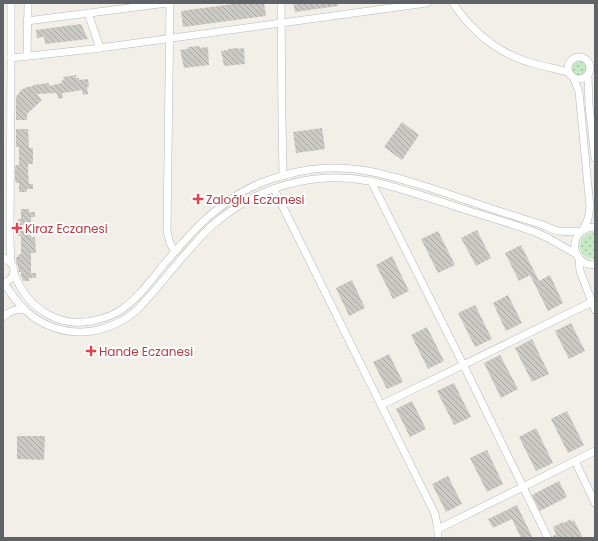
<svg xmlns="http://www.w3.org/2000/svg" width="598" height="541" viewBox="0 0 598 541" font-family="Poppins,sans-serif">
  <style>
    .grass { fill: url(#grass-dots) }
    .building { fill: url(#building-back-hatch) }
    .lines { fill: none; stroke-linecap: round; stroke-linejoin: round }
    .minor-casing { stroke: #b5b8bc; stroke-width: 8 }
    .minor { stroke: #fff; stroke-width: 7 }
    .health-dot { fill: #e0444e; stroke: #fff; stroke-width: 1.5 }
    .labels { text-anchor: middle; dominant-baseline: central; stroke-width: 4; stroke-linejoin: round; paint-order: stroke }
    .health-label { font-size: 12px; fill: #be3a42; stroke: #fff; text-anchor: start }
  </style>
  <defs>
    <pattern id="grass-dots" width="8" height="8" patternUnits="userSpaceOnUse"><rect width="8" height="8" fill="#c5e8c5"/><path d="M2 2h.1M6 6h.1" fill="none" stroke="#a3c0a4" stroke-width="1.8" stroke-linecap="round"/></pattern>
    <pattern id="building-back-hatch" width="6" height="6" patternUnits="userSpaceOnUse"><rect width="6" height="6" fill="#cccac5"/><path d="M-1 5l2 2M0 0l6 6M5-1l2 2" fill="none" stroke="#a9a8a4"/></pattern>
  </defs>
  <rect width="100%" height="100%" fill="#f1efe8"/>
  <g class="grass">
    <circle cx="579" cy="69" r="8"/>
    <path d="M593,232h2v27c-19,1 -21,-24 -2,-27z"/>
  </g>
  <g class="building">
    <polygon points="241,3 264,3 266,16 183,27 181,11"/>
    <polygon points="293,3 338,3 338,6 295,12"/>
    <polygon points="81,24 88,39 45,44 44,37 37,38 36,30"/>
    <polygon points="200,46 200,48 208,47 209,65 184,68 180,50 188,49 188,47"/>
    <polygon points="238,48 238,49 244,48 245,64 224,66 221,51 228,50 228,49"/>
    <polygon points="76,75 76,78 79,78 79,80 88,79 89,87 87,87 88,94 83,95 82,90 70,92 62,93 63,98 58,99 57,93 37,94 42,100 27,114 27,120 16,120 16,97 21,90 27,87 33,86 33,85 49,83 49,86 62,83 61,81 64,80 63,77"/>
    <polygon points="402,122 419,135 402,160 384,147"/>
    <polygon points="322,128 325,149 296,153 293,132"/>
    <polygon points="16,129 28,129 29,148 33,148 33,164 28,164 28,171 29,184 33,184 33,189 27,189 27,192 19,192 19,183 16,183 15,180 15,167 16,165 19,165 19,147 16,147"/>
    <polygon points="21,209 29,209 29,212 35,212 35,217 31,217 31,237 35,237 36,253 31,253 31,273 36,273 36,278 29,278 29,281 23,281 21,276 21,272 19,272 18,266 16,261 16,257 18,257 18,255 21,254 21,236 18,236 18,234 15,234 15,221 18,221 18,219 21,219"/>
    <polygon points="477,230 491,258 476,266 461,238"/>
    <polygon points="438,231 455,265 438,273 421,239"/>
    <polygon points="521,245 539,281 550,275 563,303 548,311 530,275 519,281 505,253"/>
    <polygon points="392,256 409,291 393,299 376,265"/>
    <polygon points="352,280 365,308 349,316 336,288"/>
    <polygon points="508,295 522,323 506,331 493,303"/>
    <polygon points="475,305 492,339 475,347 458,313"/>
    <polygon points="571,323 585,351 569,359 555,331"/>
    <polygon points="427,327 444,361 428,369 411,335"/>
    <polygon points="532,339 549,374 532,382 515,348"/>
    <polygon points="389,354 403,382 387,389 373,362"/>
    <polygon points="500,355 518,389 501,398 484,363"/>
    <polygon points="454,383 471,417 454,425 437,391"/>
    <polygon points="412,401 426,429 410,437 396,409"/>
    <polygon points="567,411 584,445 568,453 551,419"/>
    <polygon points="536,428 553,463 536,471 519,437"/>
    <polygon points="17,436 45,436 44,460 17,459"/>
    <polygon points="487,450 503,484 487,492 470,458"/>
    <polygon points="448,476 462,504 446,512 432,484"/>
    <polygon points="559,481 567,497 540,511 532,495"/>
    <polygon points="517,505 527,526 533,538 521,538 512,519 493,528 488,519"/>
    <polygon points="571,519 572,522 574,520 583,538 553,538 553,536 556,534 553,527 563,522 564,523"/>
  </g>
  <g class="lines">
    <g class="minor-casing">
      <g id="minor">
        <polyline points="11,3 11,58 10,239 11,263"/>
        <polyline points="170,3 167,231 170,243 175,252"/>
        <polyline points="281,3 282,118 283,176"/>
        <path d="M453,3c20,30 47,52 82,61 11,3 22,5 33,8"/>
        <polyline points="88,13 100,48"/>
        <polyline points="27,21 167,3"/>
        <polyline points="27,56 28,3"/>
        <circle cx="579" cy="68" r="11"/>
        <polyline points="11,58 93,49 427,3"/>
        <polyline points="588,75 589,105 595,158"/>
        <polyline points="574,79 579,92 590,207 588,219 583,230"/>
        <polyline points="371,181 463,364 548,538"/>
        <polyline points="274,189 435,514 438,529 438,538"/>
        <path d="M595,227c-27,0 -27,38 0,38"/>
        <path d="M3,258c15,4 14,21 0,25"/>
        <polyline points="579,258 580,271 595,310"/>
        <path d="M14,273c13,36 47,58 86,46 7,-2 14,-4 21,-9 16,-11 28,-27 40,-42 29,-35 59,-69 102,-86 22,-8 45,-14 68,-14 31,-1 60,8 90,17 28,9 56,19 84,28 13,4 25,8 38,12 5,2 10,5 15,6 7,1 16,0 23,0"/>
        <path d="M4,283c8,12 16,24 28,33 33,24 74,20 105,-6 18,-19 34,-40 52,-60 8,-9 15,-18 25,-26 42,-37 100,-54 155,-43 27,5 53,15 79,23 29,10 60,18 89,29l11,5 28,16"/>
        <path d="M3,317c6,-6 12,-8 21,-8"/>
        <polyline points="381,405 592,302"/>
        <polyline points="575,461 595,503"/>
        <polyline points="438,529 595,451"/>
      </g>
    </g>
    <use href="#minor" class="minor"/>
  </g>
  <g class="health-dot">
    <path d="M196 193h4v4h4v4h-4v4h-4v-4h-4v-4h4z"/>
    <path d="M15 222h4v4h4v4h-4v4h-4v-4h-4v-4h4z"/>
    <path d="M89 345h4v4h4v4h-4v4h-4v-4h-4v-4h4z"/>
  </g>
  <g class="labels">
    <g class="health-label">
      <text x="206" y="199">Zaloğlu Eczanesi</text>
      <text x="25" y="228">Kiraz Eczanesi</text>
      <text x="99" y="351">Hande Eczanesi</text>
    </g>
  </g>
  <rect width="598" height="541" fill="none" stroke="#5f6368" stroke-width="8"/>
</svg>
